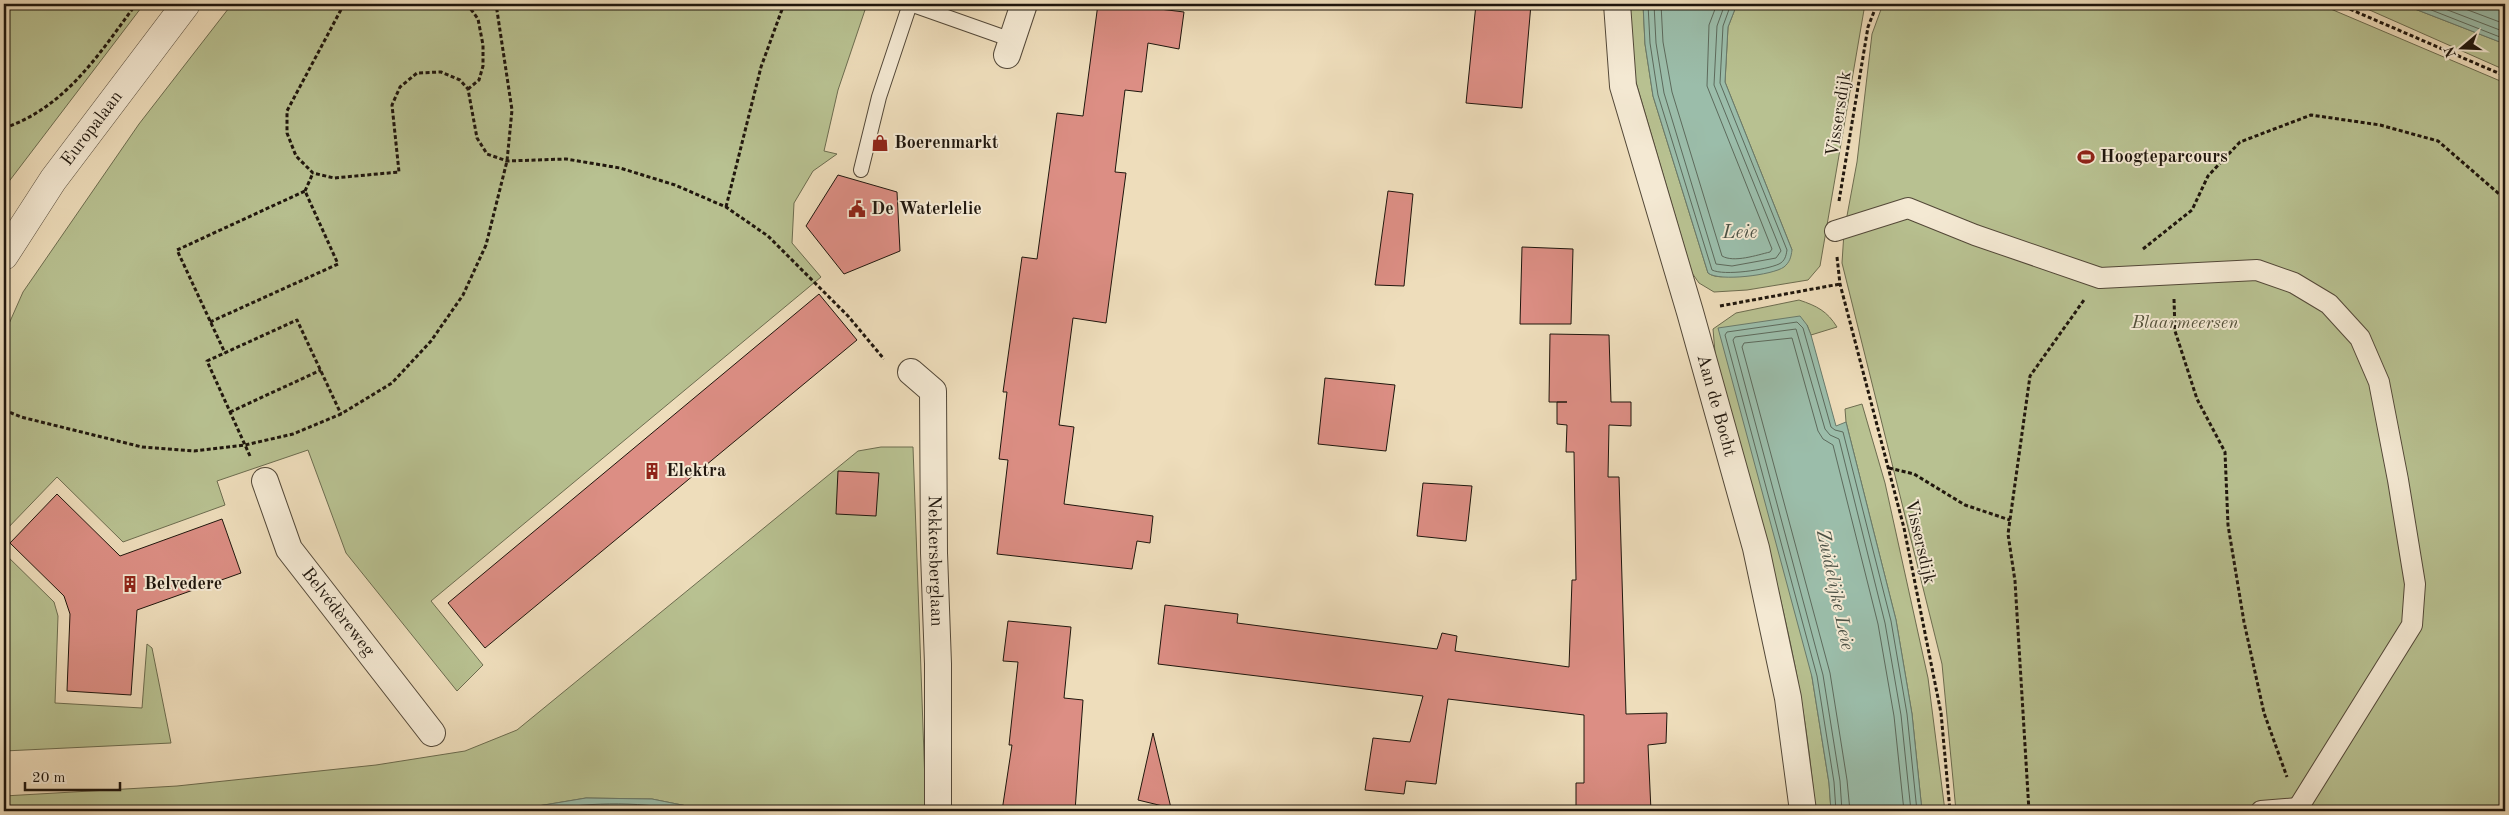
<svg xmlns="http://www.w3.org/2000/svg" width="2509" height="815" viewBox="0 0 2509 815" font-family="'Old Standard TT',serif">
  <style>
    .green { fill: #b8c191; stroke: #6c6c4f }
    .water { fill: #9bbdaa; stroke: #697a6b }
    .lines { fill: none; stroke-linecap: round; stroke-linejoin: round }
    .shore { stroke: #5d6a5c; stroke-width: 1 }
    .building { fill: #dc8e84; stroke: #1f160d }
    .service-casing { stroke: #534838; stroke-width: 16 }
    .pedestrian-casing { stroke: #534838; stroke-width: 22 }
    .minor-casing { stroke: #534838; stroke-width: 28 }
    .tertiary-casing { stroke: #534838; stroke-width: 29 }
    .path { stroke: #1f160d; stroke-width: 3; stroke-dasharray: 4 2.5; stroke-linecap: butt }
    .service { stroke: #f4e9d3; stroke-width: 14 }
    .pedestrian { stroke: #f4e9d3; stroke-width: 20 }
    .minor { stroke: #f4e9d3; stroke-width: 26 }
    .tertiary { stroke: #f4e9d3; stroke-width: 28 }
    .labels { text-anchor: middle; dominant-baseline: central; stroke-width: 4; stroke-linejoin: round; paint-order: stroke }
    .street-label { font-size: 18px; fill: #1f160d; stroke: #f4e9d3 }
    .poi-label { font-size: 18px; font-weight: bold; fill: #1f160d; stroke: #f4e9d3; text-anchor: start }
    .park-label { font-size: 18px; font-style: italic; fill: #55523b; stroke: #f4e9d3 }
    .water-label { font-size: 19px; font-style: italic; fill: #4a5044; stroke: #f4e9d3 }
  </style>
  <rect width="100%" height="100%" fill="#edb"/>
  <filter id="stains"><feTurbulence type="fractalNoise" baseFrequency=".004" numOctaves="4"/><feColorMatrix values="0 0 0 0 .2 0 0 0 0 .09 0 0 0 0 .02 0 0 0 .5 -.17"/></filter>
  <radialGradient id="worn" r=".72"><stop offset=".6" stop-color="#630" stop-opacity="0"/><stop offset="1" stop-color="#630" stop-opacity=".3"/></radialGradient>
  <g class="green">
    <polygon points="4,4 144,4 4,188"/>
    <polygon points="232,4 867,4 838,90 824,151 837,154 813,171 794,203 792,243 821,277 431,601 483,665 457,691 346,553 308,450 217,481 225,505 123,542 57,477 4,532 4,335 23,292 139,124"/>
    <path d="M1626,4h17l2,40 8,52 55,177c18,14 65,-15 84,-23l-67,-168 3,-55 9,-23h128l-45,262 -12,14 -61,10 -33,2 -15,-9 -7,-10 -57,-194z"/>
    <polygon points="1883,4 2319,4 2505,83 2505,811 1956,811 1942,664 1842,263 1844,232 1857,162 1872,34"/>
    <polygon points="2356,4 2402,4 2505,44 2505,70"/>
    <path d="M1799,300c18,6 28,11 38,27l-26,8 -4,-10 5,352 17,106 2,28h-16c-11,-153 -57,-300 -99,-447l-3,-35 23,-16z"/>
    <polygon points="1862,404 1885,483 1928,678 1945,811 1922,811 1912,714 1896,620 1846,422 1845,409"/>
    <polygon points="881,447 913,447 926,811 712,811 652,799 586,798 508,811 4,811 4,796 177,786 376,765 465,751 517,730 858,451"/>
    <polygon points="4,553 54,602 58,616 55,703 142,708 147,644 152,648 171,743 4,751"/>
  </g>
  <g class="water">
    <path d="M1643,4h94l-9,23 -3,55 67,168c-1,7 -2,12 -8,17 -11,8 -65,15 -76,6l-55,-177 -8,-52z"/>
    <polygon points="2402,4 2505,4 2505,44"/>
    <polygon points="1800,316 1807,325 1811,335 1836,426 1846,422 1896,620 1912,714 1922,811 1831,811 1829,783 1812,677 1718,328"/>
    <polygon points="586,798 652,799 712,811 508,811"/>
  </g>
  <g class="lines">
    <g class="shore">
      <path d="M1648,4l2,39 8,52 54,175c12,6 54,0 67,-6 6,-3 7,-8 8,-14l-67,-167 3,-57 8,-22"/>
      <polyline points="1654,4 1656,43 1664,93 1716,264 1732,266 1776,258 1781,251 1714,85 1717,26 1725,4"/>
      <path d="M1661,4l2,38 9,50 50,164c12,7 35,-1 48,-4l2,-3 -65,-163 2,-61 8,-21"/>
      <polyline points="2416,4 2505,39"/>
      <polyline points="2432,4 2505,32"/>
      <polyline points="2452,4 2505,24"/>
      <path d="M533,811c55,-8 98,-11 153,0"/>
      <polyline points="576,811 654,811"/>
      <polyline points="1836,811 1834,782 1817,676 1725,335 1727,332 1797,322 1803,328 1831,427 1835,430 1843,432 1891,621 1907,714 1917,811"/>
      <polyline points="1842,811 1840,781 1823,675 1733,340 1735,337 1796,329 1825,429 1830,435 1839,439 1885,623 1901,715 1911,811"/>
      <polyline points="1850,811 1847,780 1830,673 1742,347 1744,343 1792,338 1818,431 1823,439 1833,445 1878,624 1894,716 1904,811"/>
    </g>
  </g>
  <g class="building">
    <polygon points="1098,4 1119,4 1184,12 1179,49 1148,43 1142,92 1125,90 1115,172 1126,173 1106,323 1073,318 1059,425 1074,427 1064,504 1153,516 1150,543 1137,541 1132,569 997,554 1008,460 999,459 1007,392 1003,392 1022,257 1037,259 1057,113 1083,116"/>
    <polygon points="1476,4 1531,4 1522,108 1466,103"/>
    <polygon points="838,175 897,192 900,251 844,274 806,226"/>
    <polygon points="1388,191 1413,194 1404,286 1375,285"/>
    <polygon points="1522,247 1573,249 1571,324 1520,324"/>
    <polygon points="819,294 857,340 485,648 448,603"/>
    <polygon points="1550,334 1609,335 1611,402 1631,402 1631,426 1609,425 1608,477 1619,477 1626,714 1667,713 1666,743 1648,745 1651,811 1576,811 1576,783 1584,783 1584,715 1448,699 1436,784 1406,781 1404,794 1365,790 1373,738 1410,742 1423,696 1158,664 1165,605 1238,614 1237,623 1437,649 1442,633 1457,636 1455,651 1569,667 1572,580 1576,580 1574,452 1566,452 1567,425 1557,424 1557,402 1567,402 1549,402"/>
    <polygon points="1325,378 1395,385 1386,451 1318,444"/>
    <polygon points="838,471 879,473 876,516 836,514"/>
    <polygon points="1423,483 1472,486 1466,541 1417,536"/>
    <polygon points="57,494 120,556 222,519 241,573 137,610 131,695 67,691 70,614 64,596 10,543"/>
    <polygon points="1008,621 1071,627 1064,698 1083,700 1075,811 1002,811 1012,745 1009,745 1018,662 1003,661"/>
    <polygon points="1153,733 1171,808 1138,800"/>
  </g>
  <g class="lines">
    <g class="service-casing">
      <g id="service">
        <polyline points="910,4 1012,40"/>
        <polyline points="861,170 879,97 910,4"/>
      </g>
    </g>
    <g class="pedestrian-casing">
      <g id="pedestrian">
        <polyline points="1835,231 1908,208 1975,235 2100,278 2257,270 2294,283 2329,304 2360,338 2379,382 2398,480 2415,584 2412,625 2298,808"/>
        <polyline points="2261,811 2298,808 2302,811"/>
      </g>
    </g>
    <g class="minor-casing">
      <g id="minor">
        <path id="s1" d="M1617,4l6,82 67,226 66,236 32,150 15,113"/>
        <polyline points="1007,55 1024,4"/>
        <path id="s2" d="M911,372l22,19 1,162 4,111v147"/>
        <path id="s3" d="M265,481l24,68 143,184"/>
      </g>
    </g>
    <g class="tertiary-casing">
      <g id="tertiary">
        <path id="s4" d="M4,256l49,-76 133,-176"/>
      </g>
    </g>
    <g class="path">
      <polyline points="344,4 287,111 287,133 296,156 313,173 334,178 399,172 392,105 400,87 417,73 441,72 460,80 468,89 477,138 487,154 507,161 566,159 620,168 675,185 726,207 768,236 848,316 884,359"/>
      <polyline points="467,4 478,19 483,45 483,66 479,80 468,89"/>
      <polyline points="2338,4 2505,76"/>
      <path d="M4,128c61,-20 96,-75 132,-124"/>
      <polyline points="305,191 313,173"/>
      <polyline points="1839,201 1868,27 1877,4"/>
      <polyline points="726,207 761,67 784,4"/>
      <polyline points="2143,249 2192,210 2208,176 2240,142 2311,115 2380,125 2438,141 2505,199"/>
      <polyline points="1837,257 1840,284 1904,528 1941,713 1950,811"/>
      <polyline points="2174,299 2175,331 2197,399 2225,452 2228,525 2244,622 2264,713 2287,777"/>
      <polyline points="1720,306 1840,284"/>
      <polyline points="210,322 338,264 305,191 177,250 225,353"/>
      <polyline points="4,410 21,417 142,447 194,451 245,445 293,434 341,414 392,383 431,341 463,295 486,245 507,161 512,110 496,4"/>
      <polyline points="230,412 321,370"/>
      <polyline points="250,456 207,361 297,320 341,414"/>
      <polyline points="1889,468 1914,474 1965,505 2010,520"/>
      <polyline points="2029,811 2015,581 2008,534 2030,376 2084,300"/>
    </g>
    <use href="#service" class="service"/>
    <use href="#pedestrian" class="pedestrian"/>
    <use href="#minor" class="minor"/>
    <use href="#tertiary" class="tertiary"/>
  </g>
  <defs>
    <g id="shop-bare" transform="scale(1.35)"><path d="M-5-2.5h2.3a2.7 3.5 0 0 1 5.4 0H5L5.5 6h-11ZM-1.5-2.5h3a1.5 2.3 0 0 0-3 0Z" fill="#8f2418" stroke="#f4e9d3" stroke-width="2.5" paint-order="stroke"/></g>
    <g id="stadium-bare" transform="scale(1.35)"><path d="M0-5a6.5 5 0 1 0 0 10a6.5 5 0 1 0 0-10ZM-3.5-1.8h7v3.6h-7Z" fill="#8f2418" stroke="#f4e9d3" stroke-width="2.5" paint-order="stroke"/></g>
    <g id="civic-bare" transform="scale(1.35)"><path d="M-.6-6.5H3V-4.5H.6V-3L4-1V1h2V6H-6V1h2V-1L-.6-3ZM-1.2 2.5V6h2.4V2.5Z" fill="#8f2418" stroke="#f4e9d3" stroke-width="2.5" paint-order="stroke"/></g>
    <g id="building-bare" transform="scale(1.35)"><path d="M-4-6H4V6H1V3H-1V6H-4ZM-2.5-4.3h1.7v1.8h-1.7ZM.8-4.3h1.7v1.8H.8ZM-2.5-1h1.7V.8h-1.7ZM.8-1h1.7V.8H.8Z" fill="#8f2418" stroke="#f4e9d3" stroke-width="2.5" paint-order="stroke"/></g>
  </defs>
  <g fill-rule="evenodd">
    <use href="#shop-bare" x="880" y="143"/>
    <use href="#stadium-bare" x="2086" y="157"/>
    <use href="#civic-bare" x="857" y="209"/>
    <use href="#building-bare" x="652" y="471"/>
    <use href="#building-bare" x="130" y="584"/>
  </g>
  <g class="labels">
    <g class="street-label">
      <text transform="translate(1839 114) rotate(-81)">Vissersdijk</text>
      <text stroke="none"><textPath href="#s4" startOffset="155">Europalaan</textPath></text>
      <text stroke="none"><textPath href="#s1" startOffset="415">Aan de Bocht</textPath></text>
      <text transform="translate(1920 542) rotate(77)">Vissersdijk</text>
      <text stroke="none"><textPath href="#s2" startOffset="199">Nekkersberglaan</textPath></text>
      <text stroke="none"><textPath href="#s3" startOffset="152">Belvédèreweg</textPath></text>
    </g>
    <g class="poi-label">
      <text x="894" y="143">Boerenmarkt</text>
      <text x="2100" y="157">Hoogteparcours</text>
      <text x="871" y="209">De Waterlelie</text>
      <text x="666" y="471">Elektra</text>
      <text x="144" y="584">Belvedere</text>
    </g>
    <g class="park-label">
      <text x="2185" y="323">Blaarmeersen</text>
    </g>
    <g class="water-label">
      <text x="1740" y="233">Leie</text>
      <text transform="translate(1834 590) rotate(78)">Zuidelijke Leie</text>
    </g>
  </g>
  <rect width="2509" height="815" fill="none" stroke="#edb" stroke-width="20"/>
  <rect x="5" y="5" width="2499" height="805" fill="none" stroke="#1f160d" stroke-width="2.5"/>
  <rect x="10" y="10" width="2489" height="795" fill="none" stroke="#1f160d"/>
  <g transform="translate(2462 48) rotate(251)" stroke="#f4e9d3" stroke-width="4" paint-order="stroke">
  <path d="M0-4L9 19L0 12L-9 19Z" fill="#1f160d"/>
  <text y="-8" font-size="14" font-weight="bold" text-anchor="middle" fill="#1f160d">N</text>
  </g>
  <path d="M25 782v8h95v-8" fill="none" stroke="#1f160d" stroke-width="2.5"/>
  <text x="32" y="782" font-size="15" fill="#1f160d" stroke="#f4e9d3" stroke-width="4" paint-order="stroke">20 m</text>
  <rect width="100%" height="100%" filter="url(#stains)"/>
  <rect width="100%" height="100%" fill="url(#worn)"/>
</svg>
